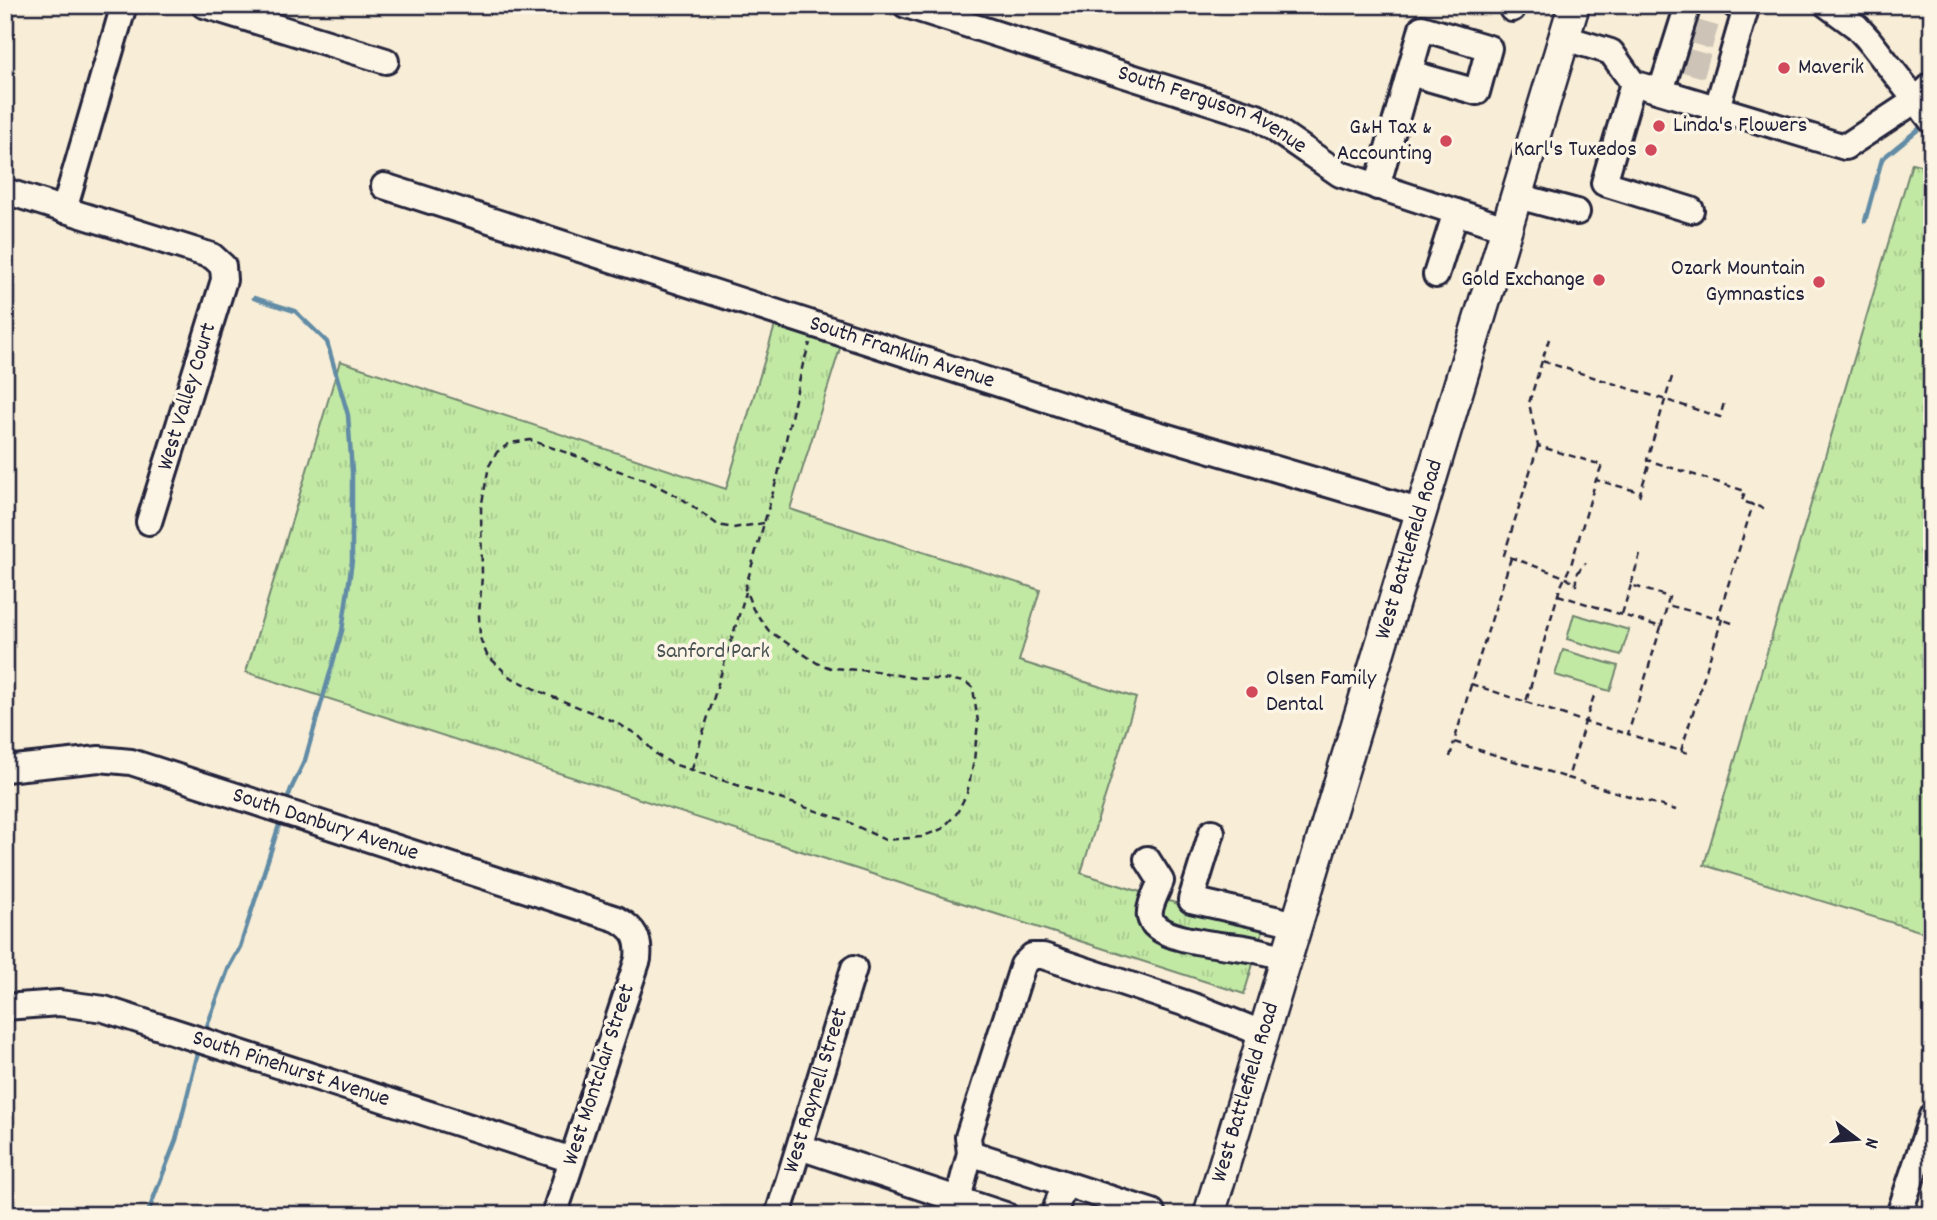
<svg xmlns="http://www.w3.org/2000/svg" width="1937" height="1220" viewBox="0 0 1937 1220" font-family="Dekko,sans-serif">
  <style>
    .grass { fill: url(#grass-tufts); stroke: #728670; stroke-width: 2 }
    .pitch { fill: #c2e9a4; stroke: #728670; stroke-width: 2 }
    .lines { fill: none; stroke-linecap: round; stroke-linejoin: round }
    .stream { stroke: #628ca6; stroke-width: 4.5 }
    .minor-tunnel { stroke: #cdc4b7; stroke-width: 24; stroke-dasharray: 24 12; stroke-linecap: butt }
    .minor-casing { stroke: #22223b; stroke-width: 30 }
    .major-casing { stroke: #22223b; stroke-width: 35 }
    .path { stroke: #22223b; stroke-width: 2.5; stroke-dasharray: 7 5; stroke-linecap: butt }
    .minor { stroke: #fcf5e5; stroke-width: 24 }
    .major { stroke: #fcf5e5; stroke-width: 30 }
    .poi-dot { fill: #d1495b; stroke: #fcf5e5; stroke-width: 2.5 }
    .labels { text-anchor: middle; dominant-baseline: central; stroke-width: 7; stroke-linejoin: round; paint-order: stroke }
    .poi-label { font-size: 23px; fill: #22223b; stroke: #fcf5e5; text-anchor: end }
    .street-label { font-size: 23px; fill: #22223b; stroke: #fcf5e5 }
    .park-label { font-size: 23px; fill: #4a5455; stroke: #fcf5e5 }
  </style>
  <defs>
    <pattern id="grass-tufts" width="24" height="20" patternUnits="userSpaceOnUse" patternTransform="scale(1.75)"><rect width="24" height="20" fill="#c2e9a4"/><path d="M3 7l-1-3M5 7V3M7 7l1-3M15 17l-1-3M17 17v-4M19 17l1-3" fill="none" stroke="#a6c88e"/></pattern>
  </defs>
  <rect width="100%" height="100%" fill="#f8edd6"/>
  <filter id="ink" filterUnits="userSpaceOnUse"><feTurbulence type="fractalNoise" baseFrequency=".0143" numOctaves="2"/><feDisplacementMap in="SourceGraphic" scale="14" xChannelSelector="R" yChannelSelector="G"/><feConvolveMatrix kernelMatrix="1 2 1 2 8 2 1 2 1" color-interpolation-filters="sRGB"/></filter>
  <g filter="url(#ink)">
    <g class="grass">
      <polygon points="1912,163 1932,168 1932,935 1704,865"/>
      <polygon points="776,322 842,342 790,509 1040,590 1019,661 1136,698 1081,873 1263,931 1244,994 246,672 340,361 726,489"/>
    </g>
    <g class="pitch">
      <polygon points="1574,614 1629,630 1621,655 1567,639"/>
      <polygon points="1563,650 1618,666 1610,691 1555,675"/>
    </g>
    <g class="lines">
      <g class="stream">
        <polyline points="1865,221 1882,159 1920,128"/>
        <polyline points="254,298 295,311 327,342 348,415 352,472 352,561 342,631 305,760 291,789 286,804"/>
        <polyline points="204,1034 229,967 240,947 281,819"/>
        <polyline points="147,1215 176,1140 199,1049"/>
      </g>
      <g class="minor-tunnel">
        <polyline points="1692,31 1723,40"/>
        <polyline points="1684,60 1716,69"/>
      </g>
      <g class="minor-casing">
        <g id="minor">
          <polyline points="204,5 386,61"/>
          <path id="s1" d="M906,5l351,112 83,57 168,55"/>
          <polyline points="1827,5 1857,27 1868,39 1932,121"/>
          <polyline points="1512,9 1513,5"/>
          <polyline points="1565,38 1611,52 1633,83 1845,147 1916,100 1932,85"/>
          <polyline points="1633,83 1604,183 1691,210"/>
          <polyline points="1661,91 1688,5"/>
          <polyline points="1717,108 1746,8 1735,5"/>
          <path id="s2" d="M384,186l736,237 302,89"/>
          <polyline points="1377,187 1422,28 1489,48 1477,92 1410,73"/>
          <polyline points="5,191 212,256 223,266 224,280 149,522"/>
          <polyline points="1518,196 1577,212"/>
          <polyline points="64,210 124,5"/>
          <polyline points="1436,275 1456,212"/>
          <path id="s3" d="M5,769l94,-10 32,3 486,157c18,10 23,20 21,40l-84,256"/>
          <polyline points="1212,832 1191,900 1297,924"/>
          <path d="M1147,859l14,22c-4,10 -13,26 -11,36 5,25 80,28 100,32 12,2 25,6 37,9"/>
          <path id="s4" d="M5,1007l54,-4 45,6 468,151"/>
          <polyline points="800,1147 1005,1215"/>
          <polyline points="970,1153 1152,1212"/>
          <polyline points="958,1199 970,1153 968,1137 1023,965 1032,956 1043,956 1196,1007 1264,1034"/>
          <path id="s5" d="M778,1215l76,-247"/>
          <polyline points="1054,1215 1064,1184"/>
          <polyline points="1899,1215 1932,1116"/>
        </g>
      </g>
      <g class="major-casing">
        <g id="major">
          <path id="s6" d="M1209,1215l365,-1210"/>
        </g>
      </g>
      <g class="path">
        <polyline points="1549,339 1542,361 1720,417 1724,403"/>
        <polyline points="1542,361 1529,403 1538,446 1602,465 1596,480 1640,492"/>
        <polyline points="1672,377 1647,460 1745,491 1742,501 1766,509"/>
        <path d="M1538,446l-34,109 61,22 11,8c-1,-9 3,-17 10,-22"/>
        <polyline points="1639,496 1649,465 1647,460"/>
        <polyline points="764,523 733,528 718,525 684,500 648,481 530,440 510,443 497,452 489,466 481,508 482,576 479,615 480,638 487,655 510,677 548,695 613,721 638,735 657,755 673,764 844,820 885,840 921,837 942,829 957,813 967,793 974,761 978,722 973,688 967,683 954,680 913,678 875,671 831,668 817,663 769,631 753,609 745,589 778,475 803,364 810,343"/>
        <polyline points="1640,554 1631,585 1669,597 1667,605 1718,618"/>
        <polyline points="1511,558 1471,684 1526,702 1560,588 1571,565 1596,480"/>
        <polyline points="1558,595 1661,627 1667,606"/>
        <polyline points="1622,614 1631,585"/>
        <polyline points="1732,623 1718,618 1753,504"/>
        <polyline points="1661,627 1628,734 1681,751 1722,619"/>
        <polyline points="1471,685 1454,742 1568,778"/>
        <polyline points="1594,696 1585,722 1628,734"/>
        <polyline points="1526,702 1585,722 1568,778 1676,810"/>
        <polyline points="1681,751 1692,754"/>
        <polyline points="1450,757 1454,742"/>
        <polyline points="692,769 746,592"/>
      </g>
      <use href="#minor" class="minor"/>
      <use href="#major" class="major"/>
    </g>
  </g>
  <g class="poi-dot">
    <circle cx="1784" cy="68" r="7"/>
    <circle cx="1659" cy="126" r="7"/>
    <circle cx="1446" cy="141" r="7"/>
    <circle cx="1651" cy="150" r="7"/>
    <circle cx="1599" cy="280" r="7"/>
    <circle cx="1819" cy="282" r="7"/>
    <circle cx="1252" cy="692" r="7"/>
  </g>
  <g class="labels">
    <g class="poi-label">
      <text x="1798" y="68" text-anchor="start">Maverik</text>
      <text x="1673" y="126" text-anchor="start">Linda's Flowers</text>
      <text x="1432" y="128">G&amp;H Tax &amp;<tspan x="1432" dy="26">Accounting</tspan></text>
      <text x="1637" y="150">Karl's Tuxedos</text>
      <text x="1805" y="269">Ozark Mountain<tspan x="1805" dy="26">Gymnastics</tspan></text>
      <text x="1585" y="280">Gold Exchange</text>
      <text x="1266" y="679" text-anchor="start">Olsen Family<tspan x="1266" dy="26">Dental</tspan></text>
    </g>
    <g class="street-label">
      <text stroke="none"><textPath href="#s1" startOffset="324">South Ferguson Avenue</textPath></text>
      <text stroke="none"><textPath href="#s2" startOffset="544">South Franklin Avenue</textPath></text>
      <text transform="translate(188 397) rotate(-73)">West Valley Court</text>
      <text stroke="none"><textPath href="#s6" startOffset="695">West Battlefield Road</textPath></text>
      <text stroke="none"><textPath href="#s3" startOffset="331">South Danbury Avenue</textPath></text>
      <text stroke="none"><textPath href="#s4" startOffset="296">South Pinehurst Avenue</textPath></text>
      <text transform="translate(600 1075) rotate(-72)">West Montclair Street</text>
      <text stroke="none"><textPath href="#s5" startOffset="130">West Raynell Street</textPath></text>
      <text stroke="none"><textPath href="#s6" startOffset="128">West Battlefield Road</textPath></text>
    </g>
    <g class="park-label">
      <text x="713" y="652">Sanford Park</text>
    </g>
  </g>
  <rect width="1937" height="1220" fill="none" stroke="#fcf5e5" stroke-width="28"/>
  <rect x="14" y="14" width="1909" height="1192" fill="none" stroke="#22223b" stroke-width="2.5" filter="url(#ink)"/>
  <g transform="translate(1857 1139) rotate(106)" stroke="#fcf5e5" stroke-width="5" paint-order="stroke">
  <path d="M0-5L12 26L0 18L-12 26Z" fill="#22223b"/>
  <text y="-10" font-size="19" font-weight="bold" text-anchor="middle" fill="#22223b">N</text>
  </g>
</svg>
